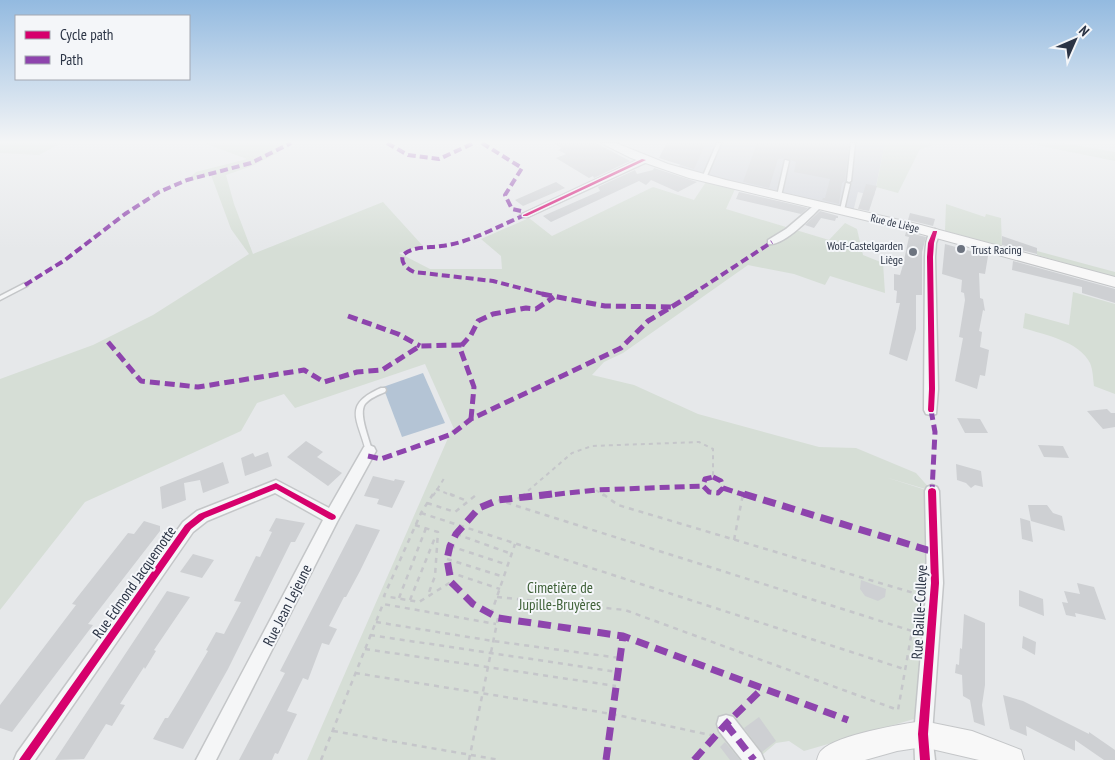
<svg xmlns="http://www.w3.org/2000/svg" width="1115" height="760" viewBox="0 0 1115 760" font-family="'PT Sans Narrow',sans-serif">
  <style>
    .built { fill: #d4d7dd }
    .green { fill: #d6ded6 }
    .water { fill: #b4c4d5 }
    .building { fill: #ced0d3 }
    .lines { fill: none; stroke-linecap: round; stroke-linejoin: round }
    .lane-casing { stroke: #c4c6c8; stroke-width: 3 }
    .street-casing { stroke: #c4c6c8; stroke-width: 3 }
    .secondary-casing { stroke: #c4c6c8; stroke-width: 2 }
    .path-far1 { stroke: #c5c6ca; stroke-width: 2; stroke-dasharray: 4 4; stroke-linecap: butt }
    .path { stroke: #c5c6ca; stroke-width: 2.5; stroke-dasharray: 5 5; stroke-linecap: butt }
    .lane { fill: #f5f6f7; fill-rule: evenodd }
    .street { fill: #f5f6f7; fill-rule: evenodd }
    .secondary { fill: #f8f8f8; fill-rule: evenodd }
    .quiet-far2 { stroke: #8e44ad; stroke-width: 4; stroke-dasharray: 8 4; stroke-linecap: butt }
    .quiet-far1 { stroke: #8e44ad; stroke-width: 5; stroke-dasharray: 10 5; stroke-linecap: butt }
    .quiet { stroke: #8e44ad; stroke-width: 7; stroke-dasharray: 13 7; stroke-linecap: butt }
    .cycleway-casing { stroke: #f4f6f9; stroke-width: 3 }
    .cycleway { fill: #d6006c; fill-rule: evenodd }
    .poi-dot { fill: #6c737f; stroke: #f4f6f9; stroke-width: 2 }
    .labels { text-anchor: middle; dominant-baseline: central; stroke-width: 4; stroke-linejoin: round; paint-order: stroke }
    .far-street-label { font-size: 11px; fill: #2b3445; stroke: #f4f6f9 }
    .poi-label { font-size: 12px; fill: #2b3445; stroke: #f4f6f9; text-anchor: end }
    .near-street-label { font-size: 15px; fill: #2b3445; stroke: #f4f6f9 }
    .near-park-label { font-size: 15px; fill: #3f6138; stroke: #f4f6f9 }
  </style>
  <rect width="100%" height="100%" fill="#e6e8ea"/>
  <polygon class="built" points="663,143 885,143 874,196 858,192 853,212 674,169 683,163 690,148"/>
  <g class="green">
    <polygon points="0,143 61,143 39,155 0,153"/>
    <polygon points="204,143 287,143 273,151 278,153 252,166 226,175 234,204 253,254 383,202 422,245 399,253 430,269 502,269 501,256 481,239 529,218 552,236 653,187 694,200 706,182 735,189 726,209 829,240 845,223 857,229 863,255 883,263 885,293 830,276 825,285 794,274 748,265 623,353 604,362 592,375 634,385 698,414 819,447 856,448 916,473 932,491 885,477 926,490 926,621 921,712 914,719 804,751 789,741 776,743 756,760 307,760 452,429 454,429 425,364 295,408 284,394 257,403 241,431 85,502 0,610 0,379 93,345 153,315 249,254 231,229 211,175 184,183 196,172 247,159"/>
    <polygon points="885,143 933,143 931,146 920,149 898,193 876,187"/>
    <polygon points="1026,143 1063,143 1115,152 1115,161"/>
    <polygon points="946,204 985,217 986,214 1001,218 1002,246 945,231"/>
    <polygon points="1037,251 1115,272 1115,277 1037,255"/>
    <path d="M1073,292l42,12v90l-21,-8c-1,-7 -1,-16 -4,-23 -11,-22 -45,-28 -67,-35l2,-15 44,12z"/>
  </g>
  <polygon class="water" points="423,373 445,423 402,437 383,387"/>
  <g class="building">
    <polygon points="553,143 596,143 630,161 594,178 593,176 589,178 556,158 566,154 558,150 562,148"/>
    <polygon points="680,143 706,143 694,169 659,158 666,144 679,146"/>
    <polygon points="757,143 849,144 845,181 842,183 839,204 822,200 823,198 825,198 830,179 794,172 796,162 785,158 778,159 769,188 743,182"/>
    <polygon points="654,168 697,182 678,192 651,180 646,185 639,181 551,222 543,216 600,191 598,187 635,170 637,174 653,170"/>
    <polygon points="556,182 565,188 523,206 515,200"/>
    <polygon points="866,184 877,186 869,211 858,209"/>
    <polygon points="739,192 808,208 801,214 736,199"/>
    <polygon points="820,211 838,216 838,218 836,218 835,221 821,218 814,228 805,225"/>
    <polygon points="910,213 935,219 933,226 908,220"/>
    <polygon points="906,232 926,237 922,252 922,295 916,295 916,329 907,361 889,354 900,303 896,303 897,291 894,290 894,274 900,275 903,265 909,237 905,236"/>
    <polygon points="1002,236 1037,248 1037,254 1002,245"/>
    <polygon points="945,244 988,256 985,274 979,273 980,298 983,299 985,311 983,310 979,331 982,332 980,347 989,350 985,376 980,375 977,389 955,381 963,338 959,337 965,300 964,293 961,292 962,280 942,274"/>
    <polygon points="1013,261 1115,289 1115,303 1082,293 1082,287 1012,270"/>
    <polygon points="1107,409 1111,413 1115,413 1115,427 1103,429 1087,411"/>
    <polygon points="957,418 980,419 988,433 965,433"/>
    <polygon points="306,441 323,452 317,457 342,473 328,486 287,457"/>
    <polygon points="1038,445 1063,446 1069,458 1044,457"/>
    <polygon points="268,452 272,466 245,476 241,458 253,453 255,457"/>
    <polygon points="223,462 229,483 203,493 200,480 184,483 186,500 162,509 160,487"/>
    <polygon points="956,464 981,471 983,487 975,485 971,488 966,483 957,480"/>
    <polygon points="373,476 394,481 395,479 405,481 392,508 377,504 379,499 364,496"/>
    <polygon points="1028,505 1047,505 1053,513 1062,516 1065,531 1031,521"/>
    <polygon points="276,518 305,523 295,542 291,542 228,669 183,749 153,739 165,718 168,718 179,700 208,651 206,650 216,632 224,634 241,602 234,601 256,556 260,557 272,532 269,531"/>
    <polygon points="1020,518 1030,521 1033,542 1022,539"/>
    <polygon points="144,521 160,526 160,531 88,624 93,625 12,732 0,728 0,705 76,605 72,604 128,533 134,534"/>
    <polygon points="356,524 380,530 360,571 346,597 344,597 329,626 337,629 329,645 322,643 308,680 303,678 287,711 297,714 278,754 275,753 272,760 239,760 285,673 280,671"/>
    <polygon points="193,554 214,560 202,578 180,572"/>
    <polygon points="861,580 886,589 885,597 878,601 865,596 860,589"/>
    <polygon points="1077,583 1094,587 1106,620 1075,613 1076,617 1066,615 1062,602 1068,603 1064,591 1080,594"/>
    <polygon points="1019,590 1043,599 1044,616 1019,606"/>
    <polygon points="167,591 190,597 154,650 156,651 145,669 144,667 120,704 125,705 112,726 106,724 84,759 55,760"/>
    <polygon points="964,614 985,623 985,685 982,705 985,726 974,722 970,700 963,696 962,675 955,673 956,664 959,665 960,648 962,649"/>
    <polygon points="1023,636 1036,642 1035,655 1022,648"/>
    <polygon points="1003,695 1023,701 1089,734 1089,732 1115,750 1115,760 1104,760 1075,740 1075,751 1026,726 1027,736 1010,729"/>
    <polygon points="759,717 776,741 762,752 744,728"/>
    <polygon points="725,742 740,760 730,760 720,747"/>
  </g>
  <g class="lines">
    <g class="lane-casing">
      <g id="lane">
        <polygon points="717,143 721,143 706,178 702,179 702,178"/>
        <polygon points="851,143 855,143 851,181 849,182 847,181"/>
        <polygon points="785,160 789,161 781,196 779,197 777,196"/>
        <polygon points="846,183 850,184 844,210 842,211 840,210"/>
        <polygon points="25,283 27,284 28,285 27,286 0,300 0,296"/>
        <path d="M381,388h4l1,2 -1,2c-7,3 -15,6 -20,12 -7,10 5,36 7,47l-1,2 -2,1 -2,-1 -1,-2c-8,-32 -24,-46 15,-63z"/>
      </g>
    </g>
    <g class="street-casing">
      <g id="street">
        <polygon points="644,157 647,158 647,162 528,217 522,217 520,215"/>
        <path d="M818,202l3,1v4c-10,10 -38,40 -53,37v-4l18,-11z"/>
        <path d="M935,229l5,3 -4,11 -1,14 3,132 -2,25 -5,1 -5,-1 -2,-4 1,-153c1,-9 0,-24 10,-28z"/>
        <polygon points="369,445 374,447 376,451 337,522 216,760 196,760 323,520 275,493 207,521 193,532 35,760 14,760 17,753 183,522 197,511 276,480 329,508 364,447"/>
        <polygon points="932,485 937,487 939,491 943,583 932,734 935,760 915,760 914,734 927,583 925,491 927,487"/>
        <polygon points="726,715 733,717 761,753 764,760 742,760 719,731 717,724 719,717"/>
      </g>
    </g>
    <g class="secondary-casing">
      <g id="secondary">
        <polygon points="601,143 616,143 668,164 726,180 917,224 1115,277 1115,287 907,230 689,178 631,158"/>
        <path d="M923,721l49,10 49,19 3,10h-45l-56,-13 -26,4 -32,9h-48c1,-3 2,-8 5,-10 15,-15 79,-26 101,-29z"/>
      </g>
    </g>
    <g class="path-far1">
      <polyline points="436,489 453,496"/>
      <polyline points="596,490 604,496"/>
      <polyline points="433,496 445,477"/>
      <polyline points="522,496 572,453 592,446 699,442 713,449 713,477"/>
    </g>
    <g class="path">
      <polyline points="433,494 421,513 384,596 419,602 451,582"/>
      <polyline points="450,494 467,501"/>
      <polyline points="603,494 618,505 917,594"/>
      <polyline points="518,499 523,494"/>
      <polyline points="427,503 455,512 476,495"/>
      <polyline points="421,513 904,669"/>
      <polyline points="415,525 438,532 435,576 428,595"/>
      <polyline points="456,534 512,554"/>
      <polyline points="734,540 743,494"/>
      <polyline points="450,546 508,565"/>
      <polyline points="447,559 504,577"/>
      <polyline points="449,572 500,589"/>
      <polyline points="497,597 625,610 898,710 912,631 498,500"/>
      <polyline points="399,598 426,528"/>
      <polyline points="410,600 436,535"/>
      <polyline points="491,614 515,544"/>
      <polyline points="376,622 493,641 620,658"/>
      <polyline points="370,635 618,672"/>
      <polyline points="365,649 616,686"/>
      <polyline points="355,673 612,714 715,736"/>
      <polyline points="333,731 500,760"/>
      <polyline points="321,760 383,604 496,624"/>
      <polyline points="469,760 498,618"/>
    </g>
    <use href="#lane" class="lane"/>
    <use href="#street" class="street"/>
    <use href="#secondary" class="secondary"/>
    <g class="quiet-far2">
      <polyline points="387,143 408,155 439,159 474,143"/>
      <polyline points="482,143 522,168 505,195 512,209 521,211"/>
      <path d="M525,215c-27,11 -55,28 -84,31 -13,2 -28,0 -38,9 -3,8 4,14 11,17l79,9 54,14"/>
      <polyline points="25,285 65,260 125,214 159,192 187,180 251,163 291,143"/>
      <polyline points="691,295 772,242"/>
    </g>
    <g class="quiet-far1">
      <polyline points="542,294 605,306 673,307"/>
      <polyline points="348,316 398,334 420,346"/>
      <polyline points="108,342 141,381 198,387 304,370 324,382 357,372 382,370 420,346 462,345"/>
      <polyline points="931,410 935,432 932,491"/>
      <polyline points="471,419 474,387 461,351 462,345 471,335 478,321 493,314 526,308 536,309 554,297"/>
      <polyline points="368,456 381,459 452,434 471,419 621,348 648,321 693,294"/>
      <polygon points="713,477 721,481 723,488 718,493 709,492 703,486 705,479"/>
      <polyline points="723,488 748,496"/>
      <polyline points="540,496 596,490 703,486"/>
    </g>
    <g class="quiet">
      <polyline points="552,494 498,500 479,508 456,534 450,546 447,559 451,582 473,604 498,618 623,636 848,720"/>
      <polyline points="744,494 934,552"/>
      <polyline points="726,724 754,760"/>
      <polyline points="606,760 623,636"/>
      <polyline points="694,760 726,724 763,688"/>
    </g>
    <g class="cycleway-casing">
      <g id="cycleway">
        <polygon points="642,159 646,160 527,216 523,216 523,215"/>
        <polygon points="933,231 937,231 937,232 934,243 933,257 935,389 934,410 933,412 929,412 928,410 929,389 927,257 928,243"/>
        <polygon points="276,483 335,515 336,517 335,519 332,520 329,519 276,489 205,518 191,529 30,760 19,760 21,757 185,525 199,514"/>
        <polygon points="932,488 935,489 936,491 939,583 928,734 930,760 920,760 918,734 931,583 928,491 929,489"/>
      </g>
    </g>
    <use href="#cycleway" class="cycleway"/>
  </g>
  <linearGradient id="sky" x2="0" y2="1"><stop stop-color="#93bae0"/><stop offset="0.57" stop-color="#f4f5f6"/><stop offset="1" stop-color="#f4f5f6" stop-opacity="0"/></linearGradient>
  <rect width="1115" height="249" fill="url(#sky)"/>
  <g class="poi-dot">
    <circle cx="961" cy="249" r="5"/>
    <circle cx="913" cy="252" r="5"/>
  </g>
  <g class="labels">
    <g class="far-street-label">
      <text transform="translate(895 223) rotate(13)">Rue de Liège</text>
    </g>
    <g class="poi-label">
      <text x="903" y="245">Wolf-Castelgarden<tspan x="903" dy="14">Liège</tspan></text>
      <text x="971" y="249" text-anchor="start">Trust Racing</text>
    </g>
    <g class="near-street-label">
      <text transform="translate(134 582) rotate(-55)">Rue Edmond Jacquemotte</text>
      <text transform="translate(287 605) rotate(-63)">Rue Jean Lejeune</text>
      <text transform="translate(919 612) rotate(-87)">Rue Baille-Colleye</text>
    </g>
    <g class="near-park-label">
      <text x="560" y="587">Cimetière de<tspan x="560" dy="17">Jupille-Bruyères</tspan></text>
    </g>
  </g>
  <rect x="15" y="15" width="175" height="65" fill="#f4f6f9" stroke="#a4a8b1"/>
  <rect x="25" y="31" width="25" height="8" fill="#d6006c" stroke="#a4a8b1"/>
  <text x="60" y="40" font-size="15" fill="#2b3445">Cycle path</text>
  <rect x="25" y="56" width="25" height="8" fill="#8e44ad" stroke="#a4a8b1"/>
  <text x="60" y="65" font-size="15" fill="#2b3445">Path</text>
  <g transform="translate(1075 40) rotate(45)" stroke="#f4f6f9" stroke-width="4" paint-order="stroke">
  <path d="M0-4L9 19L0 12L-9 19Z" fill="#2b3445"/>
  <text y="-8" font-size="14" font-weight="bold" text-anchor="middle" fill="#2b3445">N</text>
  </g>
</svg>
